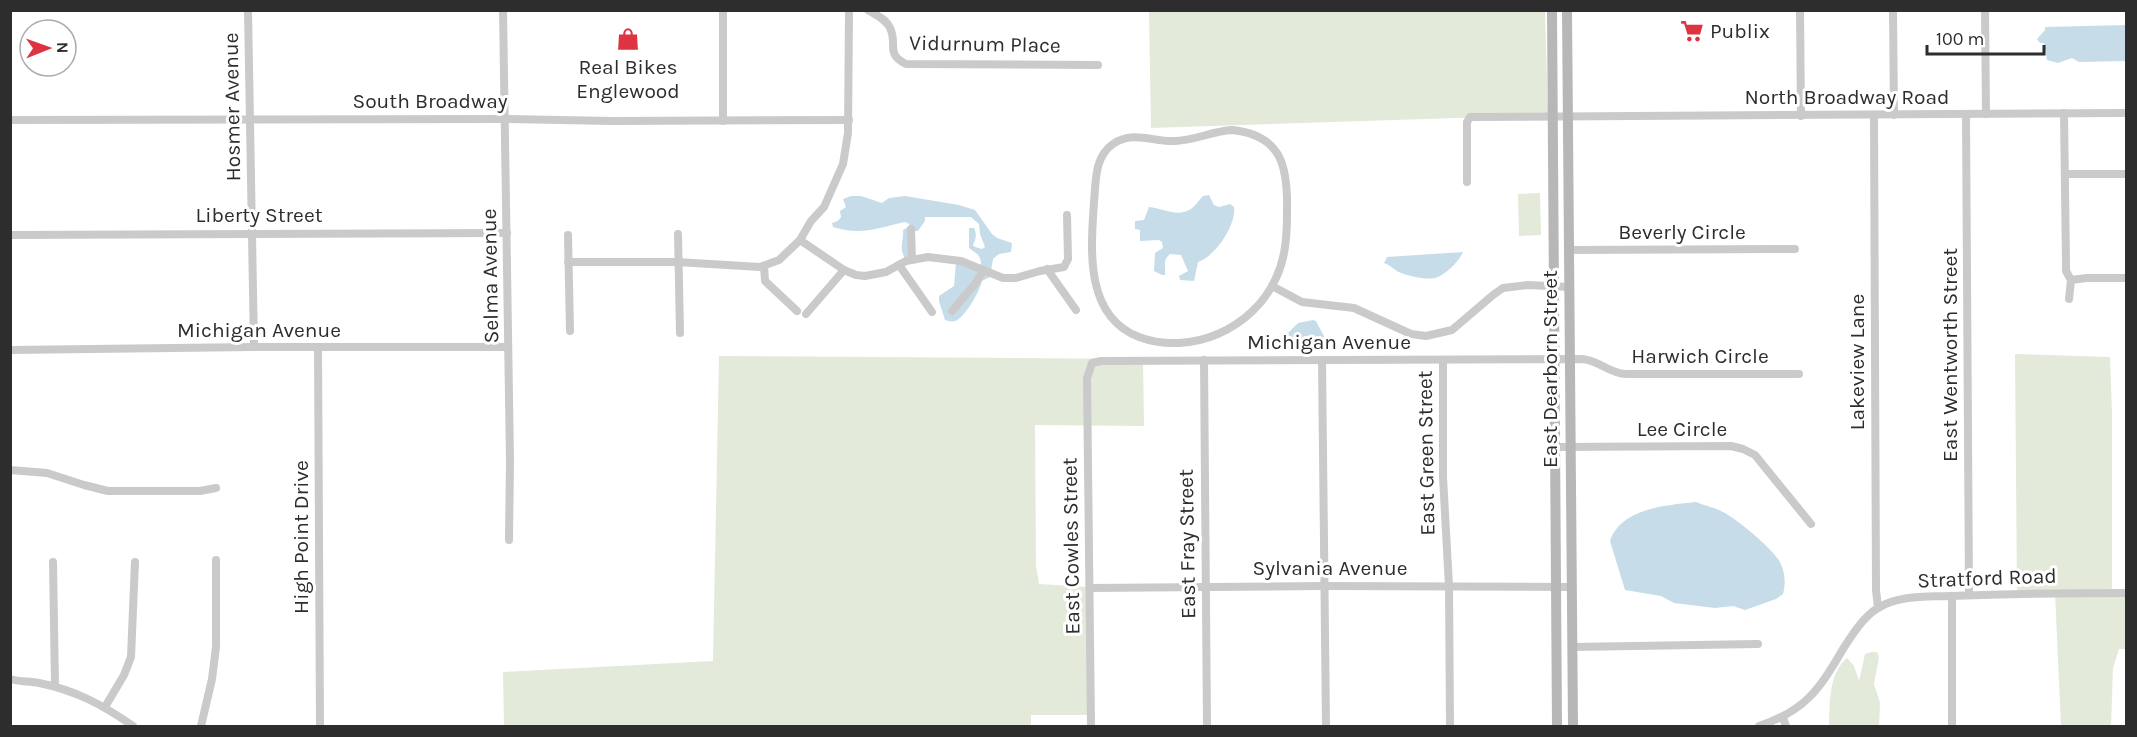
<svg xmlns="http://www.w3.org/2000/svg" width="2137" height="737" viewBox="0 0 2137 737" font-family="Karla,sans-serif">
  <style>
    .green { fill: #e3eada }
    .water { fill: #c7dce9 }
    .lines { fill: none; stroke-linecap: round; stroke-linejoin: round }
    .street { stroke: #cacaca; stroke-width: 8 }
    .secondary { stroke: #b7b7b7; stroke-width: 10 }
    .labels { text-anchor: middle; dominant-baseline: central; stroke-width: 6; stroke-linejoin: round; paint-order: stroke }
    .poi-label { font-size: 21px; fill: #2d2d2d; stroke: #fff; text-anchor: start }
    .street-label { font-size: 21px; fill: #2d2d2d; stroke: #fff }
  </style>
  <rect width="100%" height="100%" fill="#fff"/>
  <g class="green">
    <polygon points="1149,11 1545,11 1548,115 1151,128"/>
    <polygon points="1540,193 1541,235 1519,236 1518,194"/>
    <polygon points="2015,354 2110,357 2112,414 2112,591 2126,591 2126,649 2119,649 2113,668 2111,726 2061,726 2055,592 2017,592"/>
    <polygon points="719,356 1143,359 1144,426 1035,425 1036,565 1039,584 1088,587 1089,715 1031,715 1031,726 504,726 503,672 713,661"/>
    <path d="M1871,652h6l2,5 -5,27 6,19 -1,23h-50c1,-22 -1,-52 18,-68l7,8 5,15 6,-27z"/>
  </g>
  <g class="water">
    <polygon points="2126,25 2126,61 2079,62 2072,58 2058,63 2047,60 2044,43 2040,43 2037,39 2045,30 2045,27"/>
    <path d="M1209,195l5,10 5,2 11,-3 4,3c3,17 -19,50 -36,55l-4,19 -14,-1 -1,-4 9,-5 -7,-16 -11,-1c-8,7 -4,12 -5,21h-3l-8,-4 1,-18 8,-5 -1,-6 -3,-2 -19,1v-11l-5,-1v-8l9,-1 5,-13c12,1 28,10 40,3 5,-2 10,-10 14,-14z"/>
    <path d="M851,196h10l21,7 7,-5 16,-2 54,9 16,5 17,24 5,4 15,5 -1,9 -12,2 -6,5 -3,18 -8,4c-2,10 -18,38 -27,40 -4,1 -6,0 -10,-1l-6,-19v-5l15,-10 2,-24 22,6 3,-4c-1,-11 -5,-10 -12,-16v-20h5c3,6 2,11 -1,17l2,2 7,2 3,-2 -5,-13 -1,-10 -8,-7h-46v4l-7,10h-6l2,26 -8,3c-8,-12 -2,-18 -3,-30l7,-4 -1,-2 -4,-2c-27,6 -45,14 -72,5l-1,-4 6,-2 3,-4 -1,-6 6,-4 -3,-8z"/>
    <path d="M1463,252c-4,9 -17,23 -28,26 -9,2 -26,-2 -34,-5 -6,-2 -10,-8 -17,-10l3,-6z"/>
    <polygon points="1313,320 1316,321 1327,342 1327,346 1275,350 1270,348 1271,345 1277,344 1298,323"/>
    <path d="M1696,502c9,4 18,5 27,10 14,7 50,37 57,50 5,10 6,22 3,32l-7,5 -31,11 -12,-4 -18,2 -41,-5 -13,-7 -36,-6 -15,-49c11,-33 57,-36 86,-39z"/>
  </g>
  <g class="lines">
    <g class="street">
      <polyline points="248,10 254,347"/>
      <polyline points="503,10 510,461 509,540"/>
      <path d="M868,10c8,5 18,9 22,18 8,16 -5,26 16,36l192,1"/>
      <polyline points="1800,10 1801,116"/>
      <polyline points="1893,10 1894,115"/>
      <polyline points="1985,10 1986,114"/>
      <polyline points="2064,113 2066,264 2066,271 2071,280 2069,299"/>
      <polyline points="1874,115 1876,590 1878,608"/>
      <polyline points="1966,115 1969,595"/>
      <polyline points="10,120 505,119 612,121 849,120"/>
      <polyline points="723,121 723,10"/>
      <path d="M1232,130c50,5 56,37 55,81 0,23 -1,46 -11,67 -23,51 -85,78 -137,59 -55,-21 -48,-89 -45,-135 2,-20 0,-45 19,-58 20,-14 40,-2 61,-3 20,0 38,-10 58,-11z"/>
      <polyline points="2065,174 2126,174"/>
      <polyline points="1467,182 1467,122 1470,117 2126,113"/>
      <polyline points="911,229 912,260"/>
      <polyline points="678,234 680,333"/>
      <polyline points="10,235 507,233"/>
      <polyline points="568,235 570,331"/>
      <polyline points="800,240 844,270 856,275 865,276 886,272 906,261 928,257 961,261 1003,278 1016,278 1040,271 1064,267 1068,259 1067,215"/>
      <polyline points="1569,250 1795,249"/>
      <polyline points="568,262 677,262 760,267 779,260 800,240 811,221 824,207 843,164 848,133 849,10"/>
      <polyline points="899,265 932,312"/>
      <polyline points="764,266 765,281 797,311"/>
      <polyline points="1047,269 1076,310"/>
      <polyline points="2071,280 2087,278 2126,278"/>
      <polyline points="1272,286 1302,302 1354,308 1411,334 1426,336 1452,330 1493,295 1503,288 1528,285 1569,287"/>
      <polyline points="952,311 975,284 983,271"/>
      <polyline points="806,314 844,270"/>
      <polyline points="318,347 320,726"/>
      <polyline points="10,350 254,347 508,347"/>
      <polyline points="1204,360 1207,726"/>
      <polyline points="1322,360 1326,726"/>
      <polyline points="1443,360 1443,477 1449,586 1450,726"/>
      <polyline points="1555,447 1731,446 1743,449 1755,455 1811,524"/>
      <polyline points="10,470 47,473 84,485 108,491 200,491 216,488"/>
      <polyline points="53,562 55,686"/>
      <polyline points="1090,588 1325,586 1571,587"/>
      <polyline points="1952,596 1952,726"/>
      <polyline points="1572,647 1758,644"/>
      <path d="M10,679c10,3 19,2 29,4 36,7 64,22 94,43"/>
      <polyline points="105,707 124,675 131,657 135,562"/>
      <polyline points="1783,718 1786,726"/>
      <polyline points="201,726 212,679 216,647 216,560"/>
      <path d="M1091,726l-4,-348 5,-15 9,-2 481,-2c16,1 27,14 43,15h174"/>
      <path d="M1759,726c46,-15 60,-36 84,-77 9,-14 20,-32 35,-41 21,-13 48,-11 71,-12 59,-2 118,-3 177,-3"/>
    </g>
    <g class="secondary">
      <polyline points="1552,10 1557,726"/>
      <polyline points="1567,10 1573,726"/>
    </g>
  </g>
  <defs>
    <g id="supermarket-bare" transform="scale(1.8)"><path d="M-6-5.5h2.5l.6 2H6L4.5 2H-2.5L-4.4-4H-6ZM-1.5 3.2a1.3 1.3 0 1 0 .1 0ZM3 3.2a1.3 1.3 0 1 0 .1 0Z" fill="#de3442" stroke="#fff" stroke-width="2.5" paint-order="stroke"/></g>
    <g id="shop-bare" transform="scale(1.8)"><path d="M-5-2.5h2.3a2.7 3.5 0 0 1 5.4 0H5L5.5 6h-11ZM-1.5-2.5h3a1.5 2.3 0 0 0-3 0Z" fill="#de3442" stroke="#fff" stroke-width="2.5" paint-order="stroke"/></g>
  </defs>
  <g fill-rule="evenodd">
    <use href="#supermarket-bare" x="1692" y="31"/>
    <use href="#shop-bare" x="628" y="39"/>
  </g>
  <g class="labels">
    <g class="poi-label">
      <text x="1710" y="31">Publix</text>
      <text x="628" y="67" text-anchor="middle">Real Bikes<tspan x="628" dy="24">Englewood</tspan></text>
    </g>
    <g class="street-label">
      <text transform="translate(985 44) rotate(1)">Vidurnum Place</text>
      <text x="1847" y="97">North Broadway Road</text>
      <text x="430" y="101">South Broadway</text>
      <text transform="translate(232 107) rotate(-91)">Hosmer Avenue</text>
      <text x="259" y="215">Liberty Street</text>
      <text x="1682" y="232">Beverly Circle</text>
      <text transform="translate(490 276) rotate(-91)">Selma Avenue</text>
      <text x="259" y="330">Michigan Avenue</text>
      <text x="1329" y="342">Michigan Avenue</text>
      <text transform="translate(1950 355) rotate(-90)">East Wentworth Street</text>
      <text x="1700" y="356">Harwich Circle</text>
      <text transform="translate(1857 362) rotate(-90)">Lakeview Lane</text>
      <text transform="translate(1550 369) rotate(-90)">East Dearborn Street</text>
      <text x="1682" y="429">Lee Circle</text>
      <text transform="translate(1426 453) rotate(-91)">East Green Street</text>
      <text transform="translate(301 537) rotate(-90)">High Point Drive</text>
      <text transform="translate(1187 544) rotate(-91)">East Fray Street</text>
      <text transform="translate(1071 546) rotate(-91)">East Cowles Street</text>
      <text x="1330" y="568">Sylvania Avenue</text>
      <text transform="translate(1987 578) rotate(-2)">Stratford Road</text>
    </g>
  </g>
  <rect width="2137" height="737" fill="none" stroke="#2d2d2d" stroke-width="24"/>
  <g transform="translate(48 48) rotate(89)"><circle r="28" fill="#ffffff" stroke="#ababab" stroke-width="1.5"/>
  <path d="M0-4.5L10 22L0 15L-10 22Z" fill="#de3442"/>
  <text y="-9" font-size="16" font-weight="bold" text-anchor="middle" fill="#2d2d2d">N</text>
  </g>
  <path d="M1927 45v9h117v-9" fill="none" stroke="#2d2d2d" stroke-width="3"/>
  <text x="1936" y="45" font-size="18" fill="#2d2d2d" stroke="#ffffff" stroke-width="4.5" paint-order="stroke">100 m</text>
</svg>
